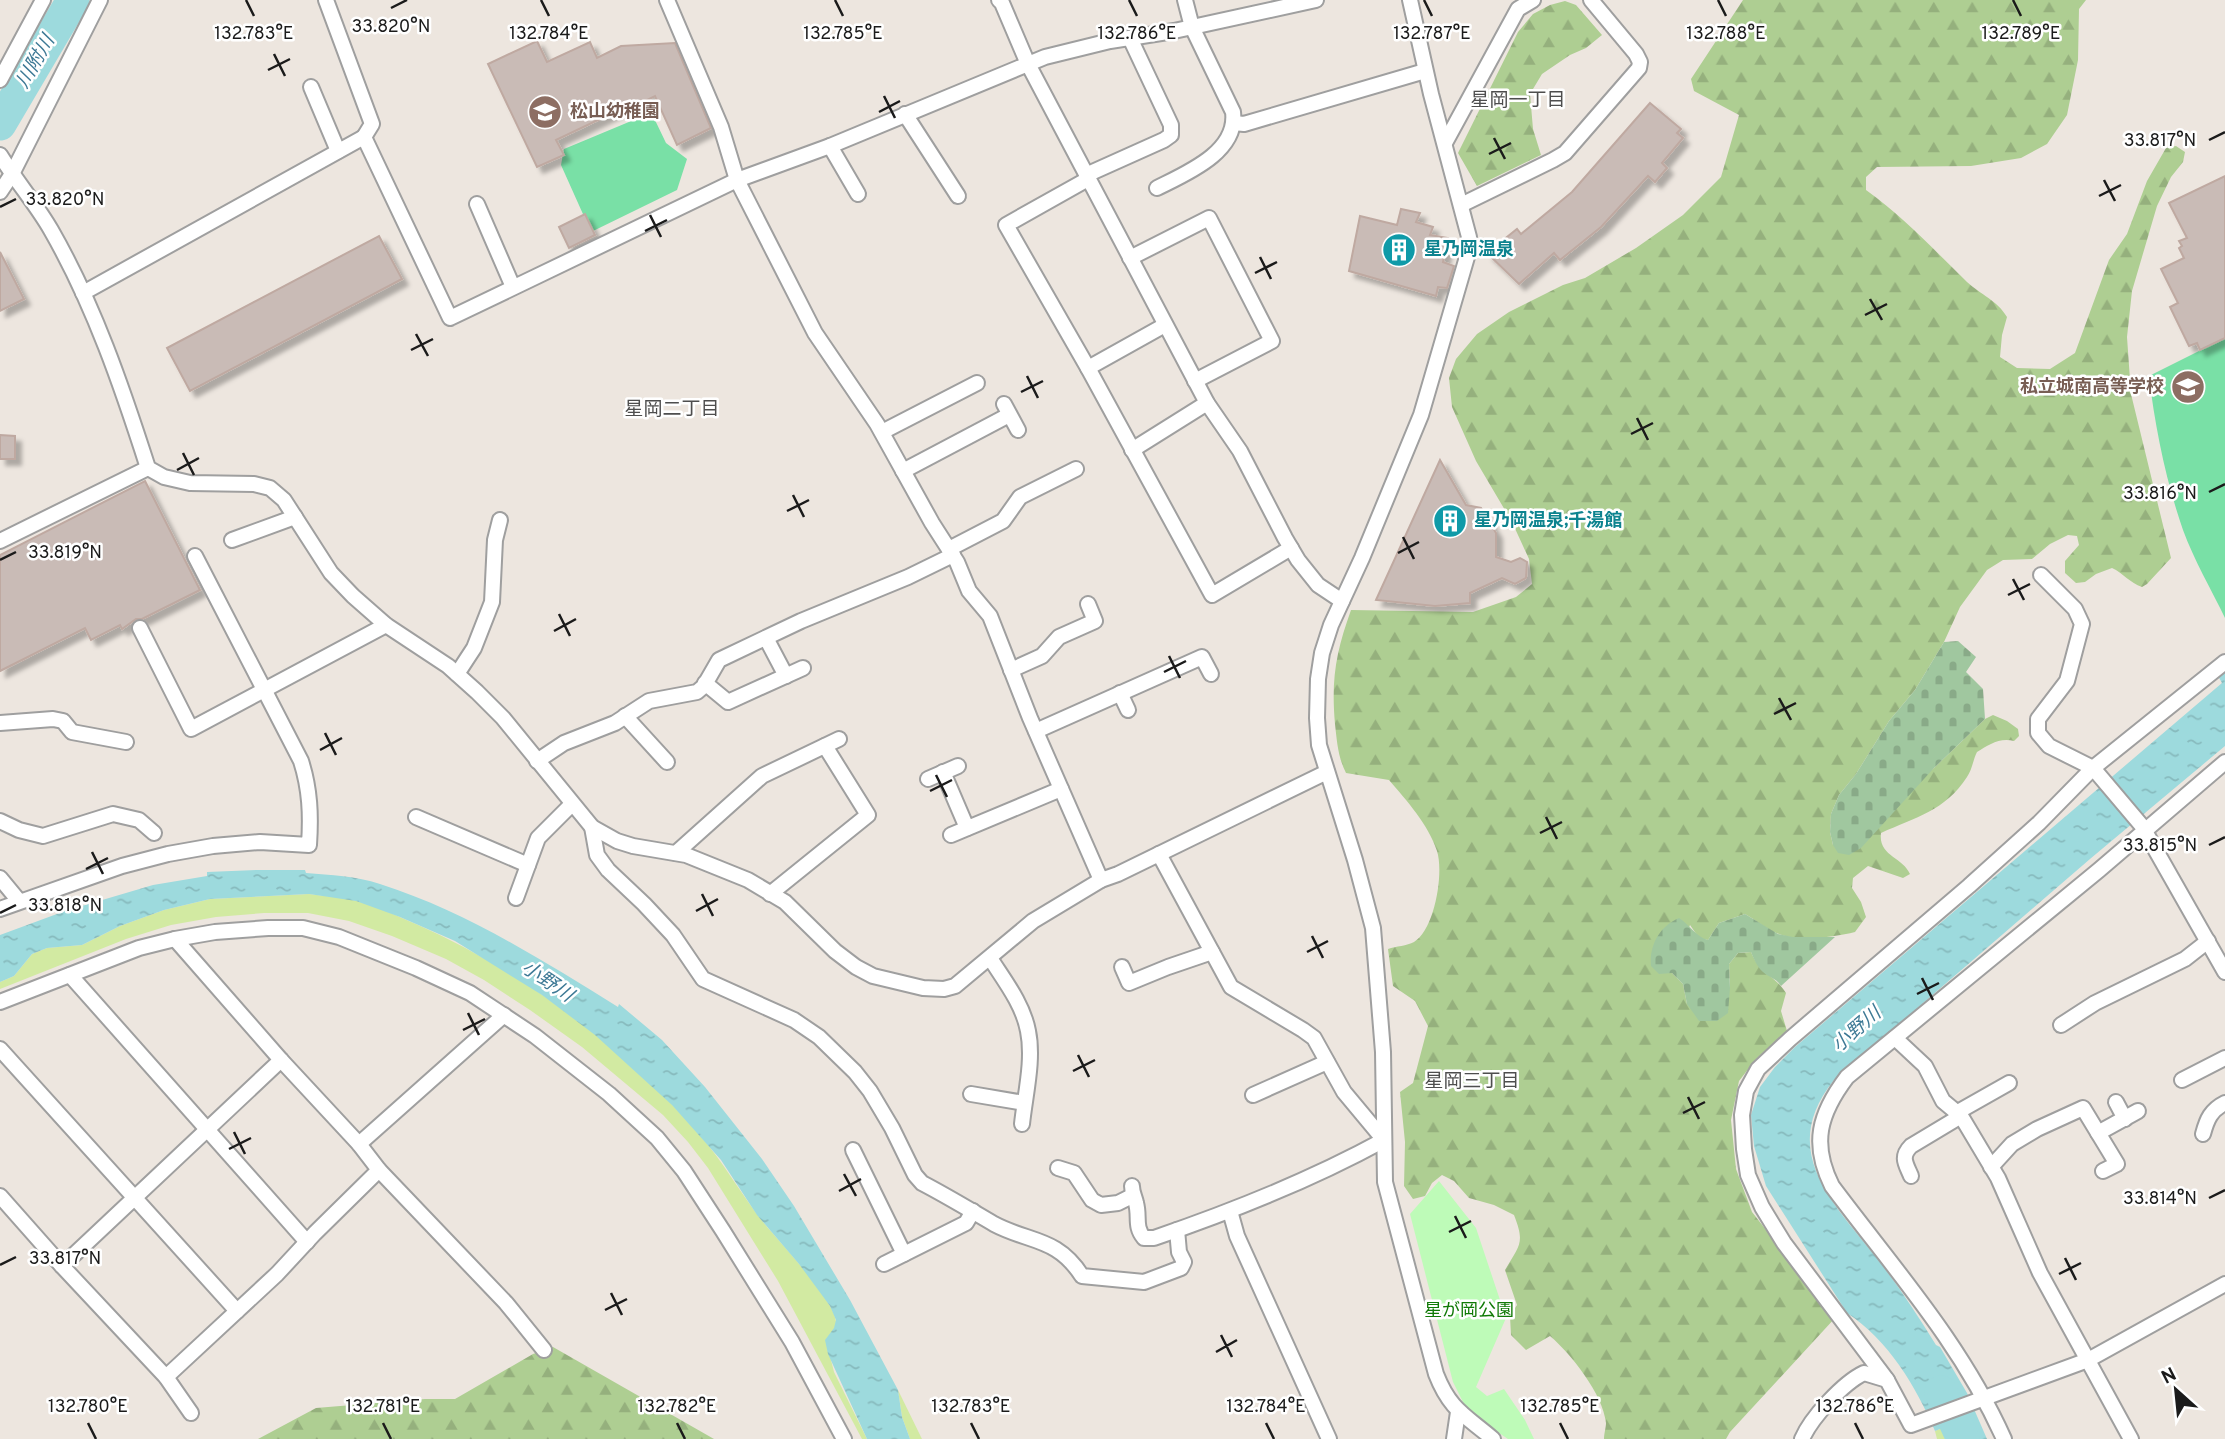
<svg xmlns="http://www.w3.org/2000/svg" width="2225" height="1439" viewBox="0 0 2225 1439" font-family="Overpass,'Noto Sans JP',sans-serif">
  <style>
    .grass { fill: #d2eaa2 }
    .forest { fill: url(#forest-firs) }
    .cemetery { fill: url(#cemetery-stones) }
    .park { fill: #befbb8 }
    .pitch { fill: #79e0a6 }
    .water { fill: url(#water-ripples) }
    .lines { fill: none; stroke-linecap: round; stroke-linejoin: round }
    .river { stroke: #9ddadd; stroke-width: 33 }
    .building { fill: #c9bbb6; stroke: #bfa9a1; stroke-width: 2; filter: url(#shadow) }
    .minor-casing { stroke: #9f9f9f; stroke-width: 18 }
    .minor { stroke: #fff; stroke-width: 14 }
    .ticks { fill: none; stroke: #1b1b1b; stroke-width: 2.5 }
    .labels { text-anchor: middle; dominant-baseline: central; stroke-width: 5; stroke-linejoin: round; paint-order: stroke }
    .education-label { font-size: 18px; font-weight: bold; fill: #785e54; stroke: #fff; text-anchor: start }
    .culture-label { font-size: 18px; font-weight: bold; fill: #0d838f; stroke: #fff; text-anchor: start }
    .park-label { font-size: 18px; fill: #117a07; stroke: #fff }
    .water-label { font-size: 19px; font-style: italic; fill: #3d7995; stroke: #fff }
    .neighbourhood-label { font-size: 19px; fill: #4e4e4e; stroke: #fff }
    .ticks-label { font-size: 18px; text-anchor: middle; fill: #1b1b1b; stroke: #fff; stroke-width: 5; stroke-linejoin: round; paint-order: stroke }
  </style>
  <defs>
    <pattern id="forest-firs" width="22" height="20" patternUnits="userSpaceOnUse" patternTransform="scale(1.75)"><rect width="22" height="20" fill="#aece92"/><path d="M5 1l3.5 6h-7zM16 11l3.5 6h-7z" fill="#95b07d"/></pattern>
    <pattern id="cemetery-stones" width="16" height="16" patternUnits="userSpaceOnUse" patternTransform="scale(1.75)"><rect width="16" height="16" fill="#a0c79f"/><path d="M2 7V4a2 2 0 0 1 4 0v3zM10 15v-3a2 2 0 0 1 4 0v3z" fill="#89aa88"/></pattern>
    <pattern id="water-ripples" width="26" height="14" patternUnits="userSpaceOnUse" patternTransform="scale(1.75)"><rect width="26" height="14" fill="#9ddadd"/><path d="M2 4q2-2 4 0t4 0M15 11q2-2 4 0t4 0" fill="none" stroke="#87babd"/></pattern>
    <filter id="shadow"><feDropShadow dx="6" dy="6" stdDeviation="2" flood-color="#0004"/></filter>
  </defs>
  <rect width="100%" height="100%" fill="#ede6df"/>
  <g class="grass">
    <path d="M309,894c16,2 32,3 48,7 20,5 40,15 59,23 106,47 207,122 283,210 26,30 44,64 69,94 14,16 68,75 68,94 0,7 -6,12 -10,18l8,32 33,67h-5l-84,-158 -70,-113 -20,-26 -25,-27 -81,-68 -52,-37 -46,-30 -38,-21 -54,-23 -43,-15 -41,-8h-44l-48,4 -45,8 -45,14 -126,50v-7l14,-6 18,-22 15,-6 35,-3 38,-19 44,-16 46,-11z"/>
    <polygon points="898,1390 922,1439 910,1439 902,1417"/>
    <polygon points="1956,1422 1963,1439 1937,1439 1935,1431"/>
  </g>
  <g class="forest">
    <path d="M1743,0h343l-7,9 -1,51 -11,55 -20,29 -26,14 -50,8 -94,1 -11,10v13c39,28 67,59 101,92 14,13 30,18 40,35l-5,18 -2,22 17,11 33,1 25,-16 34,-93 18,-26 20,-53 19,-33 10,-2 9,6 -2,10 -12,15 -14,29 -25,85 -5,46 4,57 40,164 -24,26 -5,3c-12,-4 -19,-14 -30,-19l-16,6 -11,8 -9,1 -11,-10v-12l14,-16 -2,-9 -9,-1 -18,9 -18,15 -29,1 -16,10 -27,37 -16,35 -29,48 -26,31 -33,53 -17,21 -8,19 -1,18 3,13 101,-77 51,-49 8,-4 14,6 11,8 1,7 -5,5c-14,-4 -26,4 -37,11 -4,8 -5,18 -10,25 -22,34 -51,40 -86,56 -3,23 22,24 29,41l-7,4 -35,-12 -15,12 -1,10 9,14 5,15 -11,15c-20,5 -56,10 -76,2 -12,-4 -23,-14 -34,-20l-26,9 -11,17 -9,-2 -9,-13 -18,48 11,11 4,20 43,-16 -1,-24 9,-11 13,-1c10,24 22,21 35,41l-5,18 6,20 -31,28 -17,22 -8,39 5,49 16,43 83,106 -105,114 -4,7h-122c0,-5 2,-12 2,-16 -3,-29 -35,-69 -56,-87l-24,14 -15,-15 -1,-19 7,-11 -12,-35c15,-25 20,-27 9,-55l-20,-10 -25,-7 -15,-17 -12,-6 -10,8 -7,13 -12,3 -9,-13 1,-44 -5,-50 13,-9 15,-57 -13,-25 -22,-15 -5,-37c8,-3 19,-3 26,-7 21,-12 30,-70 23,-91 -9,-27 -30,-50 -48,-71l-43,-7c-8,-16 -9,-31 -11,-49 -4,-45 1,-72 16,-114l122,2 43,-15 16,-13 -3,-25 -17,-37 -36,-61 -24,-54 -3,-29 7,-19 21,-25 32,-22 54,-27 22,-7 51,-30 47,-33 38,-38 18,-62 -45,-24 -3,-12z"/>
    <polygon points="1565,1 1576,5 1602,35 1586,48 1570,55 1542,74 1530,94 1533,129 1541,155 1477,186 1458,153 1518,32 1533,14 1550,5"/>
    <polygon points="553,1347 714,1439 258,1439 316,1408 425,1399 455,1399 533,1354"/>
  </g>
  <g class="cemetery">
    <polygon points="1958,641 1976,657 1966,672 1983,689 1985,719 1934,768 1861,848 1849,855 1838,853 1833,845 1830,832 1831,814 1839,795 1856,774 1889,721 1915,690 1944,642"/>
    <path d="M1745,914l33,20 15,3h42l-54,49c-5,-8 -11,-8 -18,-14 -6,-5 -9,-13 -12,-20l-13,1 -9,11 1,24 -2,25 -11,8h-18l-12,-17 -4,-20 -11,-11 -13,1 -8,-8c-2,-21 9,-40 28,-48 11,7 17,19 29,22l11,-17z"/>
  </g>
  <polygon class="park" points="1439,1181 1476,1228 1506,1318 1476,1387 1487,1396 1504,1389 1525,1420 1534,1439 1508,1439 1468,1412 1453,1382 1410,1214"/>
  <g class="pitch">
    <polygon points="648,114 654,118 666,143 687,159 677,190 591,232 561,165 564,149"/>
    <path d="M2225,338v280c-14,-29 -31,-58 -42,-88 -17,-49 -28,-103 -34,-154z"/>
  </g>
  <g class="water">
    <path d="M2225,670v76l-135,113 -256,221c-58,72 1,124 45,181 21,27 39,55 57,84l4,2 27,46 20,46h-24l-8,-16 -20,8c-19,-45 -47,-91 -88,-118l-81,-127 -12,-40 -3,-31 9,-28 15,-20 20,-20 427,-364 -4,-7z"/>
    <path d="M256,870h49l1,3c25,2 50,3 74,11 85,27 162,76 238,123l1,-3 43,36 43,47 57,72 32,47 56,94 48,90 4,27 8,22h-43l-39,-85 -3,-14 9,-12 2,-8 -6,-14 -31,-42 -42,-49 -36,-55 -49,-55 -77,-70 -53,-40 -87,-54 -55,-24 -44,-16 -47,-7 -99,5 -46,11 -44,16 -38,19 -35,3 -15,6 -18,22 -14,6v-47l65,-24 88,-26 54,-9v-4z"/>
  </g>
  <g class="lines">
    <g class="river">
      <polyline points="0,124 73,0"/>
      <polyline points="1941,1392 1963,1439"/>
    </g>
  </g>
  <g class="building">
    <polygon points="537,41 547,62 590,42 597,58 621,46 675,43 711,128 677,145 655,96 627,110 625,107 556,140 564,155 537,167 488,64"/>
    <polygon points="1650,103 1681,129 1677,133 1683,138 1662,163 1667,168 1655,182 1648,176 1601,227 1560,260 1554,253 1519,284 1487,253 1517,229 1521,234 1572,192"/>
    <polygon points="2225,176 2225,338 2200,350 2197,343 2189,346 2170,307 2178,303 2161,269 2184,258 2179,248 2182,246 2179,241 2187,238 2169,203"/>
    <polygon points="1401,209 1420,213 1416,222 1433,227 1430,235 1448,238 1443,262 1454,266 1447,288 1438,287 1436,296 1349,271 1360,216 1397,225"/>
    <polygon points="585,214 595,235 569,248 559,227"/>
    <polygon points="379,236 402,279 190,391 167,348"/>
    <polygon points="0,252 24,299 0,311"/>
    <polygon points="0,435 15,436 15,459 0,459"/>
    <polygon points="1440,460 1466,505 1481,508 1496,533 1496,557 1511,562 1520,558 1527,562 1526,578 1515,584 1502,578 1470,593 1470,603 1435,606 1376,600"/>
    <polygon points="145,481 200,590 142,619 136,619 122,629 120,625 91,640 85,628 0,671 0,555"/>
  </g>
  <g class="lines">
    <g class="minor-casing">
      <g id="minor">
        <polyline points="326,0 372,124 364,137"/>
        <polyline points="667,0 721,127 737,180 815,333 877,424 932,523 957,562 969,591 990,616 1030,718 1101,880 1118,874 1327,772"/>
        <polyline points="999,0 1002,3 1028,64 1207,403 1240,451 1285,538 1298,560 1318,585 1342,601"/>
        <path d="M1410,0l21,94 38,143 -2,20 -46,158 -59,143 -31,67 -9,28 -4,26 -1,39 2,27 36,115 18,68 10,124 2,130 51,192c14,36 29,41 57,65"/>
        <polyline points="0,80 43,0"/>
        <polyline points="311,87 338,151"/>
        <polyline points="905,114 958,196"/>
        <polyline points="1234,123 1244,124 1425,71"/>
        <polyline points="1445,143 1518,9 1533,0"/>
        <polyline points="830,146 858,194"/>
        <path d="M0,155c16,26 36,49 51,75 43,75 71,157 97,238l16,9 26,6 64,1 16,4 14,12 47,73 22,23 33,29 62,41 29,26 26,26 89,109 25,14 16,5 53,9 62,25 37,22 50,49 21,16 17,9 50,12 21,1 11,-3 78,-65 68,-41"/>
        <polyline points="1086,175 1164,140 1171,135 1171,125 1130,38"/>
        <polyline points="1088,179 1006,225 1088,368 1212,595 1291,548"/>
        <path d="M1157,188c30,-15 81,-36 76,-76l-41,-85 -7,-27"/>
        <polyline points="0,192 12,174 100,0"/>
        <polyline points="477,204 513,287"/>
        <polyline points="1461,205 1553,160 1565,153 1639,68 1640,62 1636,54 1591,0"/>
        <polyline points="1130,258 1209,218 1272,341 1195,381"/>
        <polyline points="83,293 364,137 450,318 737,180 830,146 1045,57 1110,41 1174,31 1316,0"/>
        <polyline points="1088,368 1165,325"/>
        <polyline points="1004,404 1018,430"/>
        <polyline points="882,432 977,383"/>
        <polyline points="1132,450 1207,403"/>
        <polyline points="903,471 1009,415"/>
        <polyline points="232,540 295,517"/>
        <polyline points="0,541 148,468"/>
        <polyline points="949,549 1003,521 1020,497 1076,469"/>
        <polyline points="2041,575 2075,609 2082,624 2067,681 2038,719 2038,733 2049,746 2093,768 2142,826 2225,972"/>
        <polyline points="140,628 191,729 386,625"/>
        <polyline points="766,638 786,676"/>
        <polyline points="1011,670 1042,656 1059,637 1095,621 1088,604"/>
        <polyline points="457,674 474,648 492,602 495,540 500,520"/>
        <polyline points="705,683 728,702 803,668"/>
        <polyline points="1120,693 1128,710"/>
        <polyline points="625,716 667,762"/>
        <polyline points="0,723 53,719 63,721 72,732 126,742"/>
        <polyline points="1036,731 1202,657 1211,674"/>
        <polyline points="537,761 564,743 615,723 649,701 697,692 704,686 719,660 801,621 908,577 953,555"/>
        <polyline points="943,772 967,828"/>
        <polyline points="928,779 958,766"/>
        <polyline points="416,817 528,865"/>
        <polyline points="0,821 19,830 43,836 113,814 139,820 154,833"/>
        <path d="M592,827l5,28 11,15 36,34 29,31 30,44 91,41 25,17 36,35 15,19 22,37 23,47 7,8c25,13 48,27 72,41 36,19 63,13 88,52l62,6 37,-14 3,-6 -5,-10 -2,-22"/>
        <polyline points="951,835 1061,789"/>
        <polyline points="676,853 762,776 839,739"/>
        <polyline points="0,878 19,901"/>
        <polyline points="770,894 868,815 825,746"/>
        <polyline points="516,898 538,838 572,804"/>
        <path d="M0,909l122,-43 46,-12 45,-8 47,-4 49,3c2,-30 1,-56 -8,-84l-106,-205"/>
        <polyline points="175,939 281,1060 359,1144 379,1170 506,1303 544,1350"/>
        <path d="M990,958c14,22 33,46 38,73 6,29 -3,64 -6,93"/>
        <polyline points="1122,967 1129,983 1168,967 1212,952"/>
        <polyline points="70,975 307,1242"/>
        <polyline points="0,1002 139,948 175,939 215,932 268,928 303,928 339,937 416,968 470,993 535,1036 609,1094 657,1138 684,1171 723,1231 792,1342 844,1439"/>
        <polyline points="2061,1025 2095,1003 2185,959 2208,941"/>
        <polyline points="1895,1038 1925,1066 1943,1101 1961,1116 1998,1178 2040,1273 2131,1439"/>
        <polyline points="0,1049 237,1311"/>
        <polyline points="2182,1080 2225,1058"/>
        <polyline points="971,1094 1024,1103"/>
        <polyline points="1253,1095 1327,1062"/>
        <polyline points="2116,1102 2125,1119"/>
        <polyline points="1956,1113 2009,1083"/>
        <polyline points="2098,1133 2138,1111"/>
        <path d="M2203,1134c4,-15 8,-24 22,-31"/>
        <polyline points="359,1144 504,1015"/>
        <polyline points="853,1150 904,1254"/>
        <polyline points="1991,1167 2012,1144 2037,1129 2083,1108 2117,1164 2103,1171"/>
        <polyline points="1058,1168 1074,1173 1092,1200 1101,1205 1118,1203 1132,1196"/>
        <path d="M1911,1176c-5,-12 -11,-19 0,-30l50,-30"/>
        <path d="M1132,1186c0,7 3,11 4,17 4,14 -2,23 8,35h10c79,-27 157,-58 230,-98l-40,-48 -30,-54 -11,-8 -72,-43 -72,-133"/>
        <polyline points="0,1196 62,1266 166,1377 191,1413"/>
        <polyline points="1230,1211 1237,1236 1329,1439"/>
        <polyline points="884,1264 966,1223 973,1211"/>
        <polyline points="62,1266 281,1060"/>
        <polyline points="166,1377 277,1274 315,1233 379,1170"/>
        <polyline points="1887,1380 1784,1243 1762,1207 1748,1175 1744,1149 1742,1115 1746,1091 1758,1069 1790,1039 1969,886 2039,823 2093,768 2225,662"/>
        <polyline points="1454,1439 1458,1412"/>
        <path d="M1802,1439c9,-21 41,-56 62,-66l23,7 24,45 177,-65 137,-76"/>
        <path d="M2004,1439c-43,-96 -110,-170 -172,-253 -21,-42 -13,-72 15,-109l252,-207 126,-108"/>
      </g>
    </g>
    <use href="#minor" class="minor"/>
  </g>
  <path class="ticks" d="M246,0l8,16M541,0l8,16M835,0l8,16M1129,0l8,16M1424,0l8,16M1718,0l8,16M2013,0l8,16M391,8l16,-8M274,54l11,22M268,70l22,-11M884,96l11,22M879,112l21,-11M1494,138l11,21M2209,140l16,-8M1489,154l22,-11M2104,180l11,21M2099,196l22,-11M0,207l16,-8M650,215l11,22M645,231l22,-11M1260,257l11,22M1255,273l22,-11M1870,299l12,21M1865,315l22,-11M416,334l12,22M411,350l22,-11M1027,376l11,22M1021,392l22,-11M1637,418l11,22M1631,434l22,-11M183,453l11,22M177,470l22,-12M2209,492l16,-8M793,495l11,22M787,511l22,-11M1403,537l11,22M1398,553l21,-11M0,560l16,-8M2013,579l11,21M2008,595l22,-11M559,614l11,22M554,631l22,-12M1169,656l11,22M1164,672l22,-11M1779,698l12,22M1774,714l22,-11M325,733l11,22M320,750l22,-12M936,775l11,22M930,791l22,-11M1546,817l11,22M1540,833l22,-11M2209,845l16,-8M92,852l11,22M86,869l22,-11M702,894l11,22M696,911l22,-12M0,913l16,-8M1312,936l11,22M1307,952l21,-11M1922,978l11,22M1917,994l22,-11M468,1013l11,22M463,1030l22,-11M1078,1055l11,22M1073,1071l22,-11M1688,1097l11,22M1683,1113l22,-11M234,1132l11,22M229,1149l22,-11M844,1174l12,22M839,1191l22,-12M2209,1198l16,-8M1455,1216l11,22M1449,1232l22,-11M2065,1258l11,22M0,1265l16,-8M2059,1274l22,-11M611,1293l11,22M605,1310l22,-11M1221,1335l11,22M1216,1352l21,-12M88,1423l8,16M383,1423l8,16M677,1423l8,16M971,1423l8,16M1266,1423l8,16M1560,1423l8,16M1855,1423l8,16"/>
  <defs>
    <g id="school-disc" transform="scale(1.75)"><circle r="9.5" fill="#8d6e63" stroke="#fff"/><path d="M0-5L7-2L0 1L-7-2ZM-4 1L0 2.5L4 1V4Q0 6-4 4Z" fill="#fff"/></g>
    <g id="building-disc" transform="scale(1.75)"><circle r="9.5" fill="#0f9aa8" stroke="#fff"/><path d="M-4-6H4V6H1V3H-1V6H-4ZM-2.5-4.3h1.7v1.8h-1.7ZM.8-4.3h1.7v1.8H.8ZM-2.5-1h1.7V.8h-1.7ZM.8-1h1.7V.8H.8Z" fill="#fff"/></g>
  </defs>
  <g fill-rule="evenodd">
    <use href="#school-disc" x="545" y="112"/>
    <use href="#building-disc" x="1399" y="250"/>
    <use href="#school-disc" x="2188" y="387"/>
    <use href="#building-disc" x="1450" y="521"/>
  </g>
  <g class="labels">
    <g class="education-label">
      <text x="570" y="112">松山幼稚園</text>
      <text x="2164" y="387" text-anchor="end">私立城南高等学校</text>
    </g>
    <g class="culture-label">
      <text x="1424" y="250">星乃岡温泉</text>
      <text x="1474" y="521">星乃岡温泉;千湯館</text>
    </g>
    <g class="park-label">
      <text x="1469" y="1311">星が岡公園</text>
    </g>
    <g class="water-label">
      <text transform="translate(36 62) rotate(-60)">川附川</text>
      <text transform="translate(547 982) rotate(34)">小野川</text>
      <text transform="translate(1857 1030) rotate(-41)">小野川</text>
    </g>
    <g class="neighbourhood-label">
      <text x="1518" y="101">星岡一丁目</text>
      <text x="672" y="410">星岡二丁目</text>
      <text x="1472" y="1082">星岡三丁目</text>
    </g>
  </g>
  <g class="ticks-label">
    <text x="391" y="32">33.820°N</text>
    <text x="254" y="39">132.783°E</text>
    <text x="549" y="39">132.784°E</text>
    <text x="843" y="39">132.785°E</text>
    <text x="1137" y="39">132.786°E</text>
    <text x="1432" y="39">132.787°E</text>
    <text x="1726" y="39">132.788°E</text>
    <text x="2021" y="39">132.789°E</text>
    <text x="2160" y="146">33.817°N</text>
    <text x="65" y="205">33.820°N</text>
    <text x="2160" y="499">33.816°N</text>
    <text x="65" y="558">33.819°N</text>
    <text x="2160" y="851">33.815°N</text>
    <text x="65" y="911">33.818°N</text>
    <text x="2160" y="1204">33.814°N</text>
    <text x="65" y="1264">33.817°N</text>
    <text x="88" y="1412">132.780°E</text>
    <text x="383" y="1412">132.781°E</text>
    <text x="677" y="1412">132.782°E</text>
    <text x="971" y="1412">132.783°E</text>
    <text x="1266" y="1412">132.784°E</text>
    <text x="1560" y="1412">132.785°E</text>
    <text x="1855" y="1412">132.786°E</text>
  </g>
  <g transform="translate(2176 1390) rotate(333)" stroke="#ffffff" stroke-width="5" paint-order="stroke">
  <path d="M0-5L12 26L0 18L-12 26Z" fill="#1b1b1b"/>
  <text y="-10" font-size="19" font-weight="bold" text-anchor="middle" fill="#1b1b1b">N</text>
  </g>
</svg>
